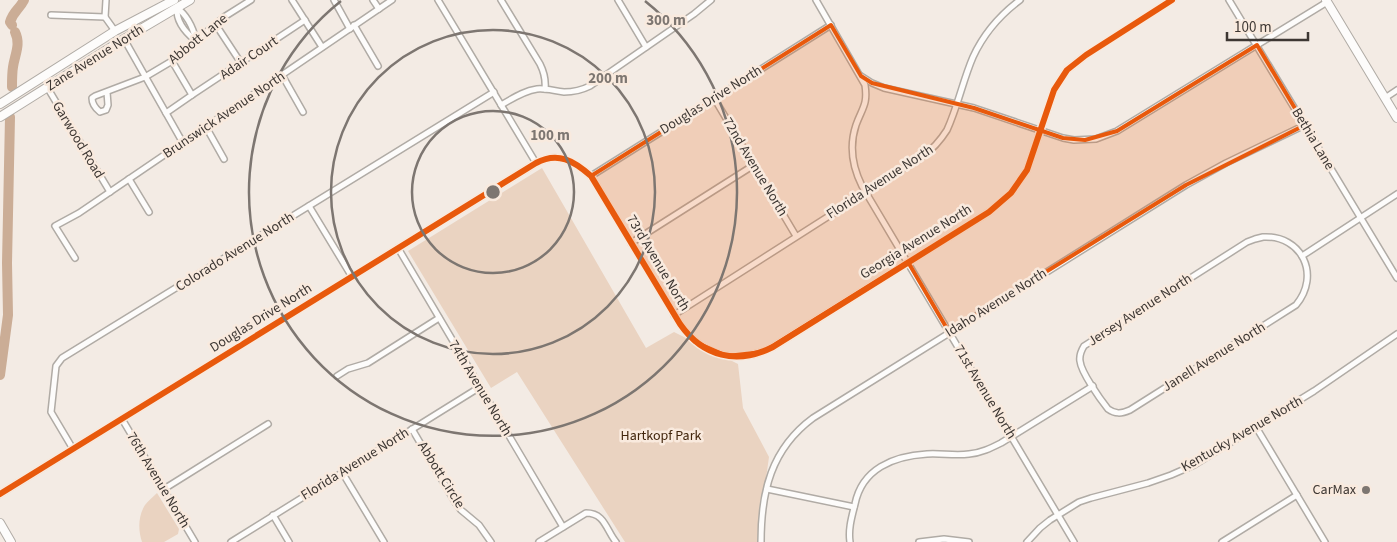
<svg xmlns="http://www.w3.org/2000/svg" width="1397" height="542" viewBox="0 0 1397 542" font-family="'Source Sans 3',sans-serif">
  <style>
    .green { fill: #ead3c1 }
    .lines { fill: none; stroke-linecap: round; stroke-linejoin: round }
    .river { stroke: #cbad96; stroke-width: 10 }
    .street-casing { stroke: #b0aba5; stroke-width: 8 }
    .secondary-casing { stroke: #b0aba5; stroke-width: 10 }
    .street { stroke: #fdfcfb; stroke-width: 5 }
    .secondary { stroke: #fdfcfb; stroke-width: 8 }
    .cycleway-casing { stroke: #f9eade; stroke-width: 9 }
    .cycleway { stroke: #e8590c; stroke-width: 6 }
    .marked { fill: #e8590c; fill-opacity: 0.2; stroke: #e8590c; stroke-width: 4; stroke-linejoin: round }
    .ring { fill: none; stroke: #7d7671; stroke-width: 2.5 }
    .poi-dot { fill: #7d7671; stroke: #f9eade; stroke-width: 2 }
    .labels { text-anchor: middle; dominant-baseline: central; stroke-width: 5; stroke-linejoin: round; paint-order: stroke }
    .street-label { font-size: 14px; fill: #3d3733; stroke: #f9eade }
    .park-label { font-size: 14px; fill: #41250c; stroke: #f9eade }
    .poi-label { font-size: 14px; fill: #3d3733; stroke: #f9eade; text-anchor: end }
    .centre { fill: #7d7671; stroke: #f9eade; stroke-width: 2.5 }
    .ring-label { font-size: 15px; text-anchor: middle; font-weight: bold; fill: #7d7671; stroke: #f9eade; stroke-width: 5; stroke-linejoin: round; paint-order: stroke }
  </style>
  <rect width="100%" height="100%" fill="#f3ebe4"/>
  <g class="green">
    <polygon points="542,168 646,348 674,332 738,364 743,408 769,457 757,542 625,542 517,372 491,388 408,251"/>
    <path d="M157,493l22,36 -1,5 -14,8h-22c-4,-12 -4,-26 3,-37 3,-4 8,-8 12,-12z"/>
  </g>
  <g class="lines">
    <g class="river">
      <path d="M12,25l-2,-3c4,-12 9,-12 14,-22"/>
      <path d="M12,87c0,-7 0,-14 1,-20 2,-13 8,-23 2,-35"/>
      <polyline points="0,375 8,315 7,263 10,117"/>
    </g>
    <g class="street-casing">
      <g id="street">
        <polyline points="106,0 105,17 115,31"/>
        <polyline points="292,0 322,47"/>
        <polyline points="334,0 350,29"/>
        <polyline points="373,0 379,9"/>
        <polyline points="438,0 536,163"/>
        <path d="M501,0l39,64c4,8 6,15 5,25"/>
        <polyline points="618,0 646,47"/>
        <path d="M816,0l49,85c3,20 -3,23 -9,40 -7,21 -4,41 6,61l212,356"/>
        <polyline points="1229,0 1397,278"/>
        <path d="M177,8c-1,13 9,25 19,33"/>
        <path d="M177,8c10,7 16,20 19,32"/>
        <polyline points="51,15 105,17"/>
        <polyline points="216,25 241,63"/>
        <polyline points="354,25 378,66"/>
        <polyline points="124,39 183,143"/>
        <polyline points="282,75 303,112"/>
        <polyline points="861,76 872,83 884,88 974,108 1063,138 1074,140 1096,139 1117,131 1327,2"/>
        <polyline points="47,87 110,192"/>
        <path d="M107,92l1,13 -2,5 -6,2c-5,-4 -8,-8 -8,-14l3,-2 50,-19 27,-16 52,-44 27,-17"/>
        <polyline points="192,95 305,20"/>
        <polyline points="714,98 796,236"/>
        <polyline points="1385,98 1397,90"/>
        <path d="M501,105c11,-6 22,-14 36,-16 9,-1 17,2 27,3 9,0 18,-2 26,-6l104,-72 17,-14"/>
        <polyline points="166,113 192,95 172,61"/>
        <polyline points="206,127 224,159"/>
        <polyline points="591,176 831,25"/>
        <polyline points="129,179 149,212"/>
        <polyline points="309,206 352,277"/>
        <path d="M1263,237c39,-2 58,38 33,68l-166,105c-9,4 -15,4 -22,-1 -8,-10 -27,-37 -28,-48 -1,-6 1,-10 4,-15l163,-104 8,-3z"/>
        <polyline points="631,243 754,165"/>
        <polyline points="398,248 563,527"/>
        <polyline points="1302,256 1397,194"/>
        <polyline points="75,258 55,226 79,213 392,0"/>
        <path d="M674,315l249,-159c10,-7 17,-15 24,-26 11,-24 16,-50 26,-73 11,-24 27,-42 47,-57"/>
        <polyline points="337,376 348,369 368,363 439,318"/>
        <polyline points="122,419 195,542"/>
        <polyline points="1256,427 1325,542"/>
        <polyline points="412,429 455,502 461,510 479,525 491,542"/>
        <polyline points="73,449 51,412 56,366 62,358 494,92"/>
        <polyline points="342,472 384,542"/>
        <polyline points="164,489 268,424"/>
        <polyline points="767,489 854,507"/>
        <path d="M0,494l536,-331c22,-12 38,-2 55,13l89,148c23,33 57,41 93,23l216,-135 22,-19 16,-23 27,-80 13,-20 19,-15 86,-55"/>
        <polyline points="273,515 289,542"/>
        <polyline points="231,542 480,387"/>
        <path d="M539,542l47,-29c19,0 20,17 30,29"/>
        <path d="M761,542c0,-50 10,-93 52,-124l373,-233 40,-22 79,-38"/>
        <path d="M850,542c-2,-13 2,-26 5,-38 7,-35 38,-48 72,-50 14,-1 28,2 42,0 12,-1 22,-6 32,-11l92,-57"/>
        <polyline points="919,542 944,539 969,542"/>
        <polyline points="1027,542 1040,528 1050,520 1079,502 1091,498 1148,483 1171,475 1194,465 1314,391 1397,334"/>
        <polyline points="1222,542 1297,495"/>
      </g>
    </g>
    <g class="secondary-casing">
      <g id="secondary">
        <polyline points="1326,0 1397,118"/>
        <polyline points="0,104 115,31 174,0"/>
        <polyline points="0,117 124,39 190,0"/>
        <polyline points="0,523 11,542"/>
      </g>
    </g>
    <use href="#street" class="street"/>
    <use href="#secondary" class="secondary"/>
    <g class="cycleway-casing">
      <path id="cycleway" d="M0,494l536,-331c22,-12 38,-2 55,13l89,148c23,33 57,41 93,23l216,-135 22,-19 16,-23 27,-80 13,-20 19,-15 86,-55"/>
    </g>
    <use href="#cycleway" class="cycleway"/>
  </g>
  <path class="marked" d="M831,25l30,51 11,7 102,25 89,30 22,2 32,-9 140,-86 48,80 -119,60 -237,147 -41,-70 -145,90 -36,4 -32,-14 -15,-18 -89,-148z"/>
  <g class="ring">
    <circle cx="493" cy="192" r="81"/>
    <circle cx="493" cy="192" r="162"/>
    <path d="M645 1A244 244 0 1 1 341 1"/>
  </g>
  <circle class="poi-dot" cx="1366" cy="490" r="5"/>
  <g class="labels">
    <g class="street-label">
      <text transform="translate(198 39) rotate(-39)">Abbott Lane</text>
      <text transform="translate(95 58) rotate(-32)">Zane Avenue North</text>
      <text transform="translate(249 58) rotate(-34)">Adair Court</text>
      <text transform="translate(711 100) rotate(-32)">Douglas Drive North</text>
      <text transform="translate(224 115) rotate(-34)">Brunswick Avenue North</text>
      <text transform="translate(1313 139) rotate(59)">Bethia Lane</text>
      <text transform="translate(78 140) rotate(59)">Garwood Road</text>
      <text transform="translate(755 167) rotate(59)">72nd Avenue North</text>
      <text transform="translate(880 182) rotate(-33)">Florida Avenue North</text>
      <text transform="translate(916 242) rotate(-32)">Georgia Avenue North</text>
      <text transform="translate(235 252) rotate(-32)">Colorado Avenue North</text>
      <text transform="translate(658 263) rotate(59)">73rd Avenue North</text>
      <text transform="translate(996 303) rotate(-32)">Idaho Avenue North</text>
      <text transform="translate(1140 310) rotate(-33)">Jersey Avenue North</text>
      <text transform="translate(261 318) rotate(-32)">Douglas Drive North</text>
      <text transform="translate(1214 357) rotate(-32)">Janell Avenue North</text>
      <text transform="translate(480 388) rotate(59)">74th Avenue North</text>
      <text transform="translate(985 392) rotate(59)">71st Avenue North</text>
      <text transform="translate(1242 434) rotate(-30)">Kentucky Avenue North</text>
      <text transform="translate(355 464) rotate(-32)">Florida Avenue North</text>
      <text transform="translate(441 475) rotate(58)">Abbott Circle</text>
      <text transform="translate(158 480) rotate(59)">76th Avenue North</text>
    </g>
    <g class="park-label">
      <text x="661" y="436">Hartkopf Park</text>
    </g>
    <g class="poi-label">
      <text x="1356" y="490">CarMax</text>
    </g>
  </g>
  <circle cx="493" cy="192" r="8" class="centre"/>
  <g class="ring-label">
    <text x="666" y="25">300 m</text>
    <text x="608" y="83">200 m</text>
    <text x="550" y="140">100 m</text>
  </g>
  <path d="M1227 32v8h81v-8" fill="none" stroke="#3d3733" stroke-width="2.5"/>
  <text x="1234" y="32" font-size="15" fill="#3d3733" stroke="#f9eade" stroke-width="4" paint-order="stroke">100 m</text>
</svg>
